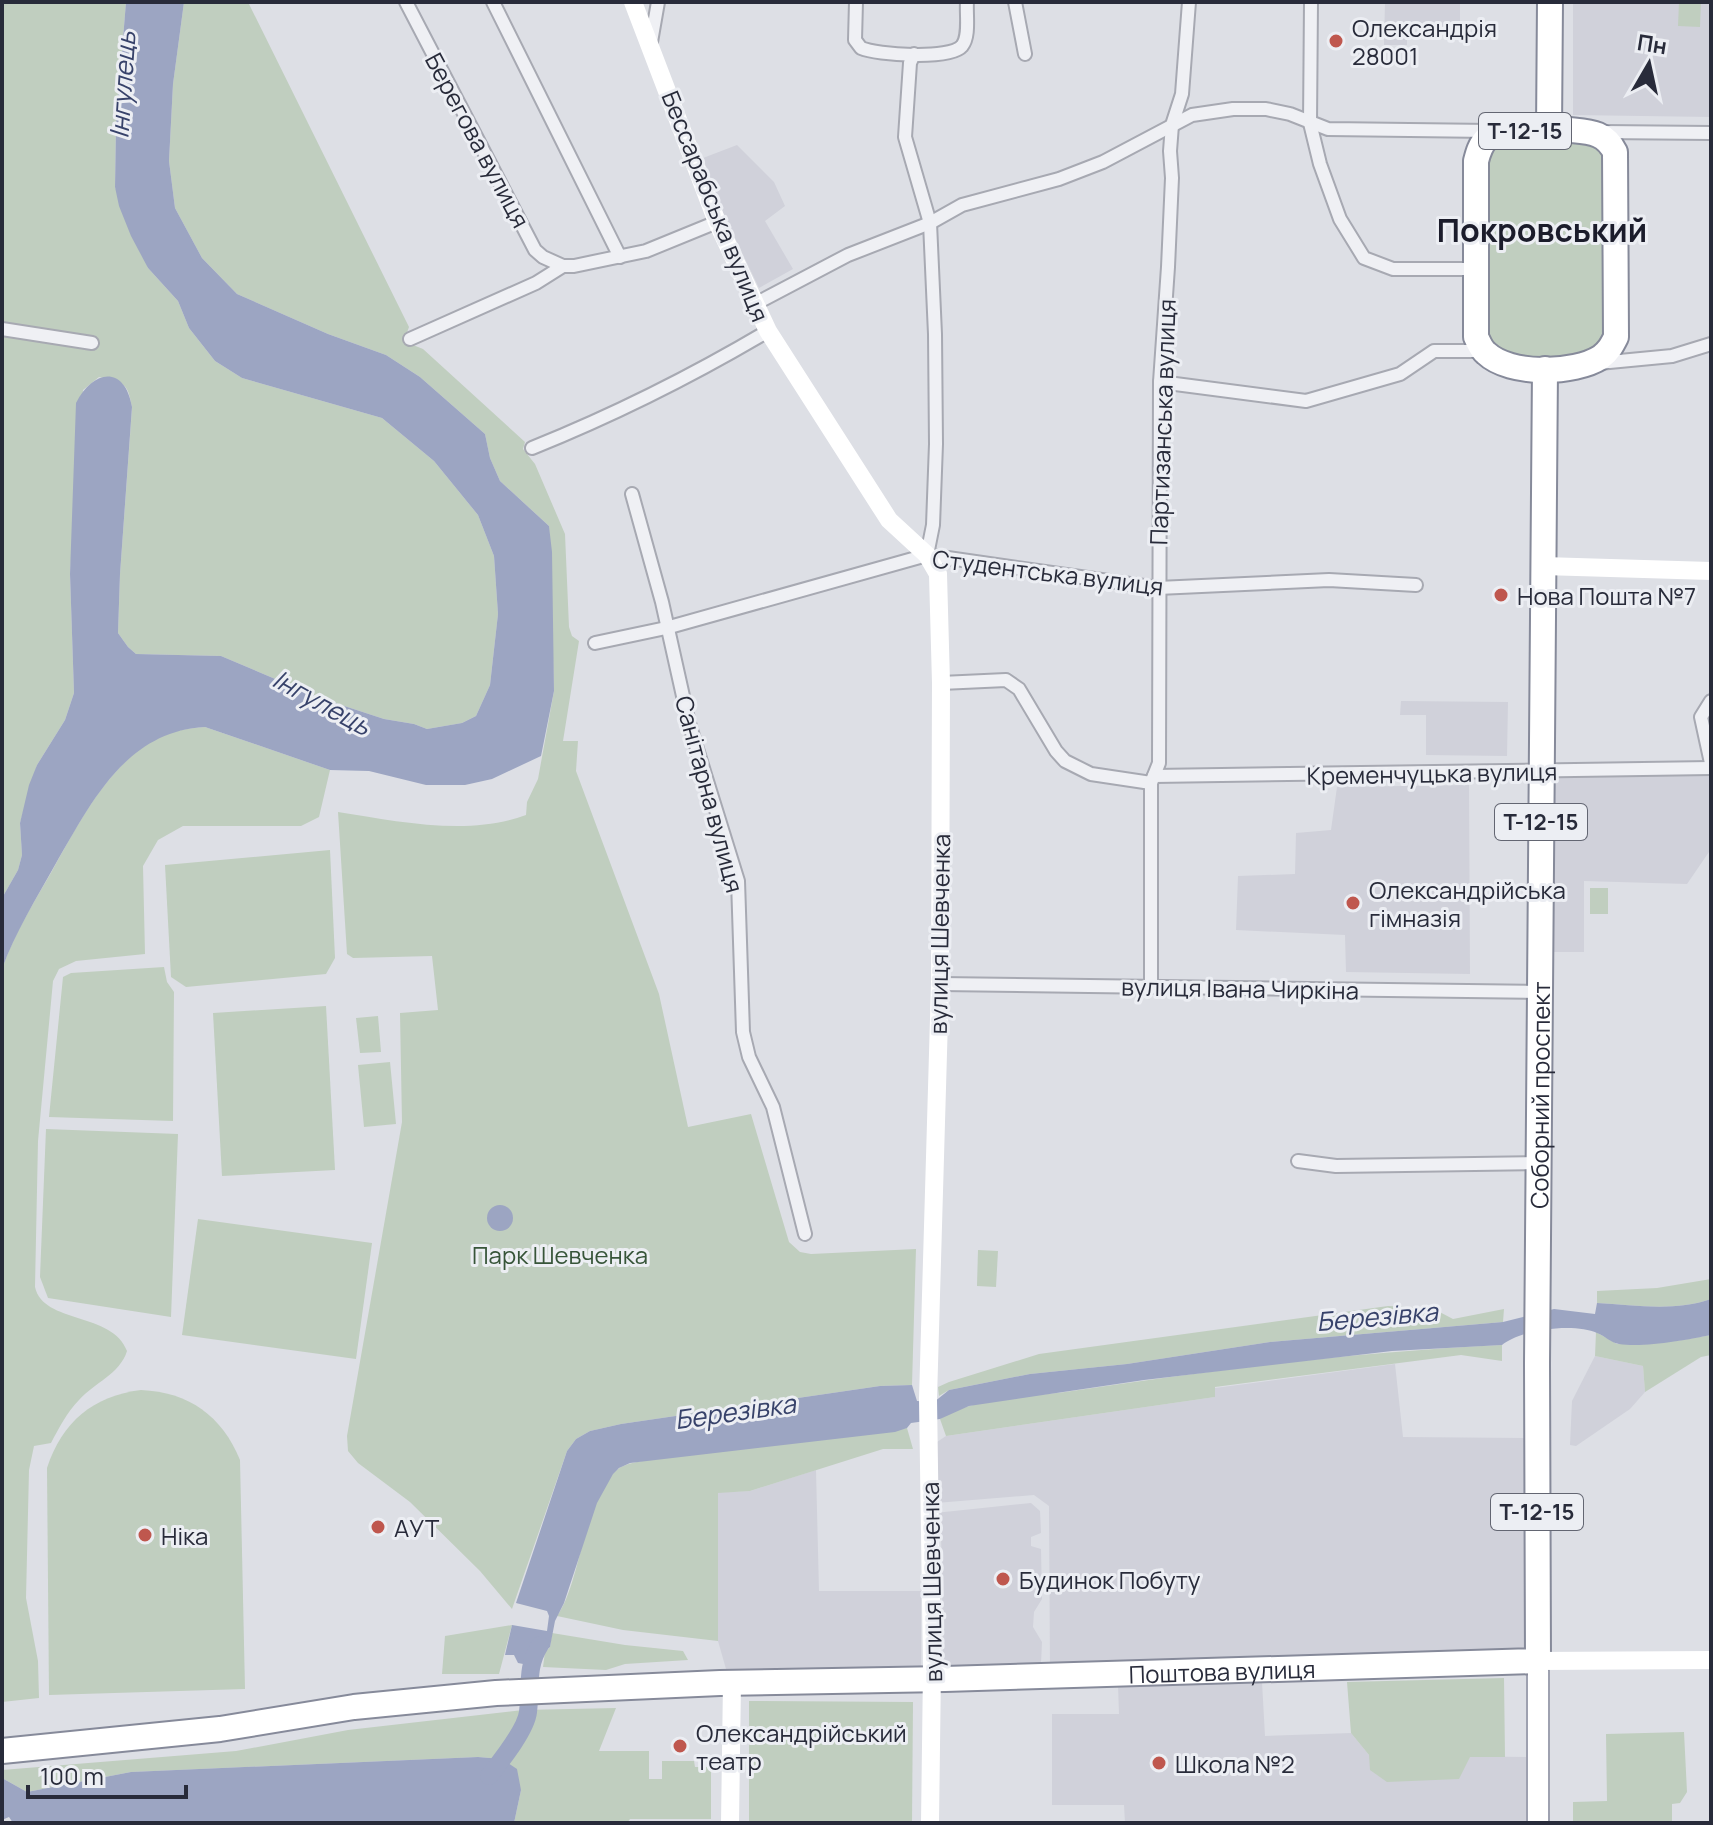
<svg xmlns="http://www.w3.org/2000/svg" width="1713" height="1825" viewBox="0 0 1713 1825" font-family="Manrope,sans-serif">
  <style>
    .built { fill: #d0d1da }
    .green { fill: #c0cebf }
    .water { fill: #9ca5c2 }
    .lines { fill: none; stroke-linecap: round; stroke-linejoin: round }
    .river { stroke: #9ca5c2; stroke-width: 18 }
    .street-casing { stroke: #a7a9b2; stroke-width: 16 }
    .primary-casing { stroke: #9ea1b0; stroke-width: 24 }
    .highway-casing { stroke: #868a9a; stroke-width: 28 }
    .street { stroke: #eff0f4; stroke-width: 12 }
    .secondary { stroke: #fff; stroke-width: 18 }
    .primary { stroke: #fff; stroke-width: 20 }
    .highway { stroke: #fff; stroke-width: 24 }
    .poi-dot { fill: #bf574e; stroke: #eceef3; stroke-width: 3 }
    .labels { text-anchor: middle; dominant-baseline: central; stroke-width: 6; stroke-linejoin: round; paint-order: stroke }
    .shield { fill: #eceef3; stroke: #636672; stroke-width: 2 }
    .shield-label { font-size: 22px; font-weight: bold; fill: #282b3a }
    .poi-label { font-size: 24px; fill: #282b3a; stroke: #eceef3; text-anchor: start }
    .street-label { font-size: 24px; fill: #282b3a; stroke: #eceef3 }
    .park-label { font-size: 24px; fill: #375539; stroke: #eceef3 }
    .water-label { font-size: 26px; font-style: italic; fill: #37426a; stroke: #eceef3 }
    .district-label { font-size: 32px; font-weight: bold; fill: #1b1c2b; stroke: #eceef3 }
  </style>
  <rect width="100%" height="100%" fill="#dddfe5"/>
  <g class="built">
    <polygon points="1385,2 1460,2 1460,27 1407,26 1407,45 1384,45"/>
    <polygon points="1573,2 1711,2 1711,117 1573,115"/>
    <polygon points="737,145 774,182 785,206 765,221 793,269 759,288 724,215 703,158"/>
    <polygon points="1401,701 1508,702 1507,756 1426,755 1426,715 1400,715"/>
    <polygon points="1711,773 1711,849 1687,884 1584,881 1584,952 1550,952 1549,847 1554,837 1554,776"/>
    <polygon points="1469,785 1470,974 1346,972 1345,935 1236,930 1238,876 1295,874 1296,833 1331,830 1337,787"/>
    <polygon points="1595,1356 1643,1366 1645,1392 1630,1409 1576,1446 1570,1445 1572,1401"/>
    <polygon points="1395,1364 1403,1437 1525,1438 1526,1651 1050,1671 1049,1506 1034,1495 936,1503 934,1444 946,1436 1215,1397 1215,1388"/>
    <polygon points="816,1470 819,1591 921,1591 921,1668 728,1676 718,1641 718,1492 750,1491"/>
    <polygon points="1031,1503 1040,1511 1041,1533 1031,1537 1031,1546 1041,1549 1042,1599 1034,1612 1033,1627 1042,1642 1041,1664 1035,1671 941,1671 939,1663 943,1653 941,1530 936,1523 935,1513"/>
    <polygon points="1262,1682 1265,1736 1351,1733 1369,1755 1529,1757 1530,1823 1125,1823 1124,1805 1052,1805 1052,1714 1119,1714 1118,1685"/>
  </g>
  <g class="green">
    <path d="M2,2h124l-10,123 -1,62 33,81 30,33 11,27 26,33 27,17 140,40 52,43 44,54 16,41 4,58 -8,71 -14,31 -14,7 -35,6 -13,-5 -30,-5 -64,-21 -99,-42 -85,-2 -8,-7 -10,-14 2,-59 12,-166c-4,-27 -9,-25 -33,-31l-16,13 -13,184 4,119 -9,27 -28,45 -17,58 2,32 -4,15 -16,28z"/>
    <path d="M184,2h64l161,325 -4,11 3,5 15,6 102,93 -2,7 12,15 30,70 4,93 3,9 7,5 -16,100h15l-2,30 83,223 29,133 63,-13 38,128 11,10 11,2 105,-5 -4,136 -32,1 -259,38 -31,7 -14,8 -9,12 -55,158 -32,-38 -70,-69 -52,-39 -10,-12 -1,-15 55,-314 -2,-109 38,-3 -6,-54 -79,2 -6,-4 -9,-142c58,9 131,25 188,3l1,-13 11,-23 16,-88 -5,-165 -49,-45 -10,-23 -5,-24 -65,-57 -34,-22 -58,-21 -91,-40 -35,-36 -27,-50 -6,-47 4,-77z"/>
    <polygon points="1679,2 1701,2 1700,27 1678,26"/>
    <polygon points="1503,135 1590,136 1603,146 1612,335 1586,358 1497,356 1486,348 1481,162"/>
    <path d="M205,727l125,43 -11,47 -18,9h-118l-25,14 -15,26 2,88 -69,7 -17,8 -6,12 -15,160 -3,146c8,37 78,25 92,64 -7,23 -33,32 -48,49 -12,12 -20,28 -28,43l-17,3 -5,24 -3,128 12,63 1,37 -37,4v-733c12,-35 32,-67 50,-98 24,-43 46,-87 85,-120 19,-16 43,-23 68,-24z"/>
    <polygon points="330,850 335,958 326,974 186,987 171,977 165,865"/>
    <rect x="1590" y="888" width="18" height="26"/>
    <polygon points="164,967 167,982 174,992 173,1121 49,1117 63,977 71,973"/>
    <polygon points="326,1006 335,1170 222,1176 213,1013"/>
    <polygon points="378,1016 381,1052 360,1053 356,1018"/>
    <polygon points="390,1062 396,1124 364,1127 358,1065"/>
    <polygon points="46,1129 178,1134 171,1317 48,1298 40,1277"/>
    <polygon points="198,1219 372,1243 356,1359 182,1335"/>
    <polygon points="978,1250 998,1251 996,1287 977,1286"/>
    <path d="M1711,1279v20c-37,13 -76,6 -114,4v-12l60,-3z"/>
    <polygon points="1388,1306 1432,1308 1453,1319 1504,1309 1503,1322 1270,1342 1127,1364 1030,1374 949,1390 939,1396 938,1387 949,1382 1039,1354"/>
    <polygon points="1596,1332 1617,1344 1676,1341 1711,1335 1711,1355 1701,1357 1645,1392 1643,1366 1595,1356"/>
    <path d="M1502,1345v16l-41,-6 -246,32v10l-269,39 -6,-17c30,-21 89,-22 125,-27 145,-22 291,-40 437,-47z"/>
    <path d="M141,1390c48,2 81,26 99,70l5,229 -196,6 -2,-227c15,-46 46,-72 94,-78z"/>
    <path d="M907,1428l6,21h-30l-133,42 -32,2v148l-95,-11 -66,-14c25,-34 27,-127 64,-149 8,-4 17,-5 25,-7z"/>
    <polygon points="512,1625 499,1674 442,1674 445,1636"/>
    <polygon points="552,1633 625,1645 683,1651 688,1660 625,1664 606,1670 543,1667 545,1652 550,1647"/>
    <polygon points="1504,1678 1505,1757 1470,1757 1459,1779 1387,1782 1370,1770 1369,1755 1351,1733 1347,1682"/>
    <polygon points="749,1701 913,1702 912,1823 749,1823"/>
    <polygon points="616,1708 599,1751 649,1751 649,1779 662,1779 662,1761 694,1761 695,1767 711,1767 711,1819 630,1819 627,1823 587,1823 582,1821 581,1823 514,1823 521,1790 502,1759 478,1757 131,1772 27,1792 2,1778 2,1770 236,1751 348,1730 523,1710"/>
    <polygon points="1684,1732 1687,1792 1680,1803 1672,1804 1672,1823 1573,1823 1573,1802 1607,1801 1606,1734"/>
  </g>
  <g class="water">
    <path d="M126,2h58l-11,82 -4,77 6,47 27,50 35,36 91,40 58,21 34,22 65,57 5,24 10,23 49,45 3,26 2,139 -13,65 -49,23 -27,6h-39l-57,-14 -39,-1 -125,-43c-80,4 -115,78 -150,138 -19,34 -40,68 -53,104v-71l16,-28 4,-15 -2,-32 9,-38 8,-20 28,-45 9,-27 -4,-119 6,-171c17,-34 49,-38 56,4l-12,167 -2,59 10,14 8,7 85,2 99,42 64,21 30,5 13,5 35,-6 14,-7 14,-31 8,-71 -4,-58 -16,-41 -44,-54 -52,-43 -140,-40 -27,-17 -26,-33 -11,-27 -30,-33 -17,-32 -12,-30 -4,-19 1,-62z"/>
    <circle cx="500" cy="1218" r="13"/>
    <path d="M1711,1299v36c-25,5 -68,13 -92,9 -8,-1 -14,-8 -22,-11 -22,-10 -76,-4 -95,12l-110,6 -248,29 -175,26 -29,13 -29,4 -4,5 -12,4 -265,31 -11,5 -6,6 -16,29 -33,100 -9,18 -5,26 -11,10 -5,9 -16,-3 -4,-8h-9l7,-30 35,6 2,-15 -2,-5 -31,-8 51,-152 9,-12 14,-8 31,-7 259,-38 32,-1 5,16 17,1 15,-12 81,-16 97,-10 143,-22 233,-20 51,-13 41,5 2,-11c38,2 77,9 114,-4z"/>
    <polygon points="478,1757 502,1759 517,1769 521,1790 514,1823 13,1823 9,1817 2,1820 2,1778 27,1792 131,1772"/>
  </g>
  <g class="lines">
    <path class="river" d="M489,1776c11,-14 37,-46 39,-64 3,-25 -2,-45 12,-67"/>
    <g class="street-casing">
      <g id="street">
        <polyline points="406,2 535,250 543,257 563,266"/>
        <polyline points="493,2 620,257"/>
        <path d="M856,2l-1,38 6,8c16,7 89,12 101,-2 8,-10 4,-31 5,-44"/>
        <polyline points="1015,2 1025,54"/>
        <polyline points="1311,2 1310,123 1320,164 1340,219 1364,258 1393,269 1476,269"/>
        <polyline points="651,42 658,2"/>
        <polyline points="914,54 910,63 905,137 930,223 935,334 936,444 933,525 927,555"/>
        <polyline points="1602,132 1711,133"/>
        <polyline points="755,304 848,255 930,223 962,205 1059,179 1103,162 1192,115 1233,109 1266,109 1290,114 1328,129 1491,131"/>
        <polyline points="2,329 92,343"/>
        <polyline points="410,339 536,283 563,266 574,266 646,251 717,222"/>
        <polyline points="1599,363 1672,356 1711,344"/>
        <polyline points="1160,382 1306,401 1400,374 1434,351 1484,351"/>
        <path d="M532,448c82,-33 160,-72 236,-117"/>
        <polyline points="632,494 662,602 689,723 738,881 743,1032 749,1057 773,1107 805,1234"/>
        <polyline points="595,643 666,628 927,555 1158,588 1329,580 1416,585"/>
        <polyline points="941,683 1006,680 1019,689 1056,751 1065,761 1091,774 1151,783"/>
        <polyline points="1711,701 1701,717 1711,763"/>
        <polyline points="1154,776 1711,768"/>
        <polyline points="940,984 1540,992"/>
        <polyline points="1151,987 1151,783 1159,763 1160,382 1168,267 1172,178 1170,151 1172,125 1182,94 1189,2"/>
        <polyline points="1298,1161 1336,1166 1539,1163"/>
      </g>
    </g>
    <g class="primary-casing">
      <polyline id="primary" points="1538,1661 1538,1823"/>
    </g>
    <g class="highway-casing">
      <g id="highway">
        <polyline points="1549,130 1550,2"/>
        <path d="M1570,130c20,2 35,2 45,22l1,185c-4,8 -7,14 -15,20 -26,17 -91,19 -115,-4 -5,-4 -7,-10 -10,-16v-176c2,-8 4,-16 11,-23 13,-13 63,-7 83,-8z"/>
        <path id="s1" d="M2,1751l218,-22 134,-22 142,-14 224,-10 225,-4 593,-18 -1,-298 8,-994"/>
      </g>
    </g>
    <use href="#street" class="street"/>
    <g class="secondary">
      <polyline points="633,2 717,222 768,331 889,520 927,555 938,574 941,683 940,984 928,1399 932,1669 930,1823"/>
      <polyline points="1543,566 1711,571"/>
      <polyline points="1538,1661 1711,1660"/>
      <polyline points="730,1823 732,1682"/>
    </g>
    <use href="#primary" class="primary"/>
    <use href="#highway" class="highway"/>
  </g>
  <g class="poi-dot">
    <circle cx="1336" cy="41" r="8"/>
    <circle cx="1501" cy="595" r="8"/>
    <circle cx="1353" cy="903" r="8"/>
    <circle cx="378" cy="1527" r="8"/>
    <circle cx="145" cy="1535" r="8"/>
    <circle cx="1003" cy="1579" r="8"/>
    <circle cx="680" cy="1746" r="8"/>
    <circle cx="1159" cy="1763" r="8"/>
  </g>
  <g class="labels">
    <g class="shield">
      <rect x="1479" y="113" width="92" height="36" rx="6"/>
      <rect x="1495" y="804" width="92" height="36" rx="6"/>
      <rect x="1491" y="1494" width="92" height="36" rx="6"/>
    </g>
    <g class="shield-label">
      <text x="1525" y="131">Т-12-15</text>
      <text x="1541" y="822">Т-12-15</text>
      <text x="1537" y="1512">Т-12-15</text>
    </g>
    <g class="poi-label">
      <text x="1352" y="27">Олександрія<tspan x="1352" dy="28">28001</tspan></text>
      <text x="1517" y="595">Нова Пошта №7</text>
      <text x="1369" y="889">Олександрійська<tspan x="1369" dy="28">гімназія</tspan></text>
      <text x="394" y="1527">АУТ</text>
      <text x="161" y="1535">Ніка</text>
      <text x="1019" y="1579">Будинок Побуту</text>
      <text x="696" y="1732">Олександрійський<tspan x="696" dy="28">театр</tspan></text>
      <text x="1175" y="1763">Школа №2</text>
    </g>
    <g class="street-label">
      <text transform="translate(478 140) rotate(62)">Берегова вулиця</text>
      <text transform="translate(716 206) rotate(68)">Бессарабська вулиця</text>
      <text transform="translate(1162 422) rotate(-88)">Партизанська вулиця</text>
      <text transform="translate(1048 572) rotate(7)">Студентська вулиця</text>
      <text transform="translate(1432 773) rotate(-1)">Кременчуцька вулиця</text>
      <text transform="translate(710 794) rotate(75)">Санітарна вулиця</text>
      <text transform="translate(939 934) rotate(-89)">вулиця Шевченка</text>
      <text transform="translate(1240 988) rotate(1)">вулиця Івана Чиркіна</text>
      <text stroke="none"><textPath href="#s1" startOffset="2106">Соборний проспект</textPath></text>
      <text transform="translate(931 1582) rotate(-91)">вулиця Шевченка</text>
      <text stroke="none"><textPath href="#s1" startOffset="1224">Поштова вулиця</textPath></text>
    </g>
    <g class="park-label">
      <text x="560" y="1254">Парк Шевченка</text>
    </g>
    <g class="water-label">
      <text transform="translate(122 85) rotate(-86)">Інгулець</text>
      <text transform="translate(322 702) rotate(29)">Інгулець</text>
      <text transform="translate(1377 1316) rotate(-5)">Березівка</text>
      <text transform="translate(735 1411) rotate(-8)">Березівка</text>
    </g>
    <g class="district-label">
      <text x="1542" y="230">Покровський</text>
    </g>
  </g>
  <rect width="1713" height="1825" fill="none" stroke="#282b3a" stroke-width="8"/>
  <g transform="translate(1649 64) rotate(9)" stroke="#eceef3" stroke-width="6" paint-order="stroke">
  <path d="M0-6L14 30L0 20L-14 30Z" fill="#282b3a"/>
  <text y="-12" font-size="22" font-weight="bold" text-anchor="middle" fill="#282b3a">Пн</text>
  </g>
  <path d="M28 1785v12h158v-12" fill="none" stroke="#282b3a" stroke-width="4"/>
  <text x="40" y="1785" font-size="24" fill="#282b3a" stroke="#eceef3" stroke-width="6" paint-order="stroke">100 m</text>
</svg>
